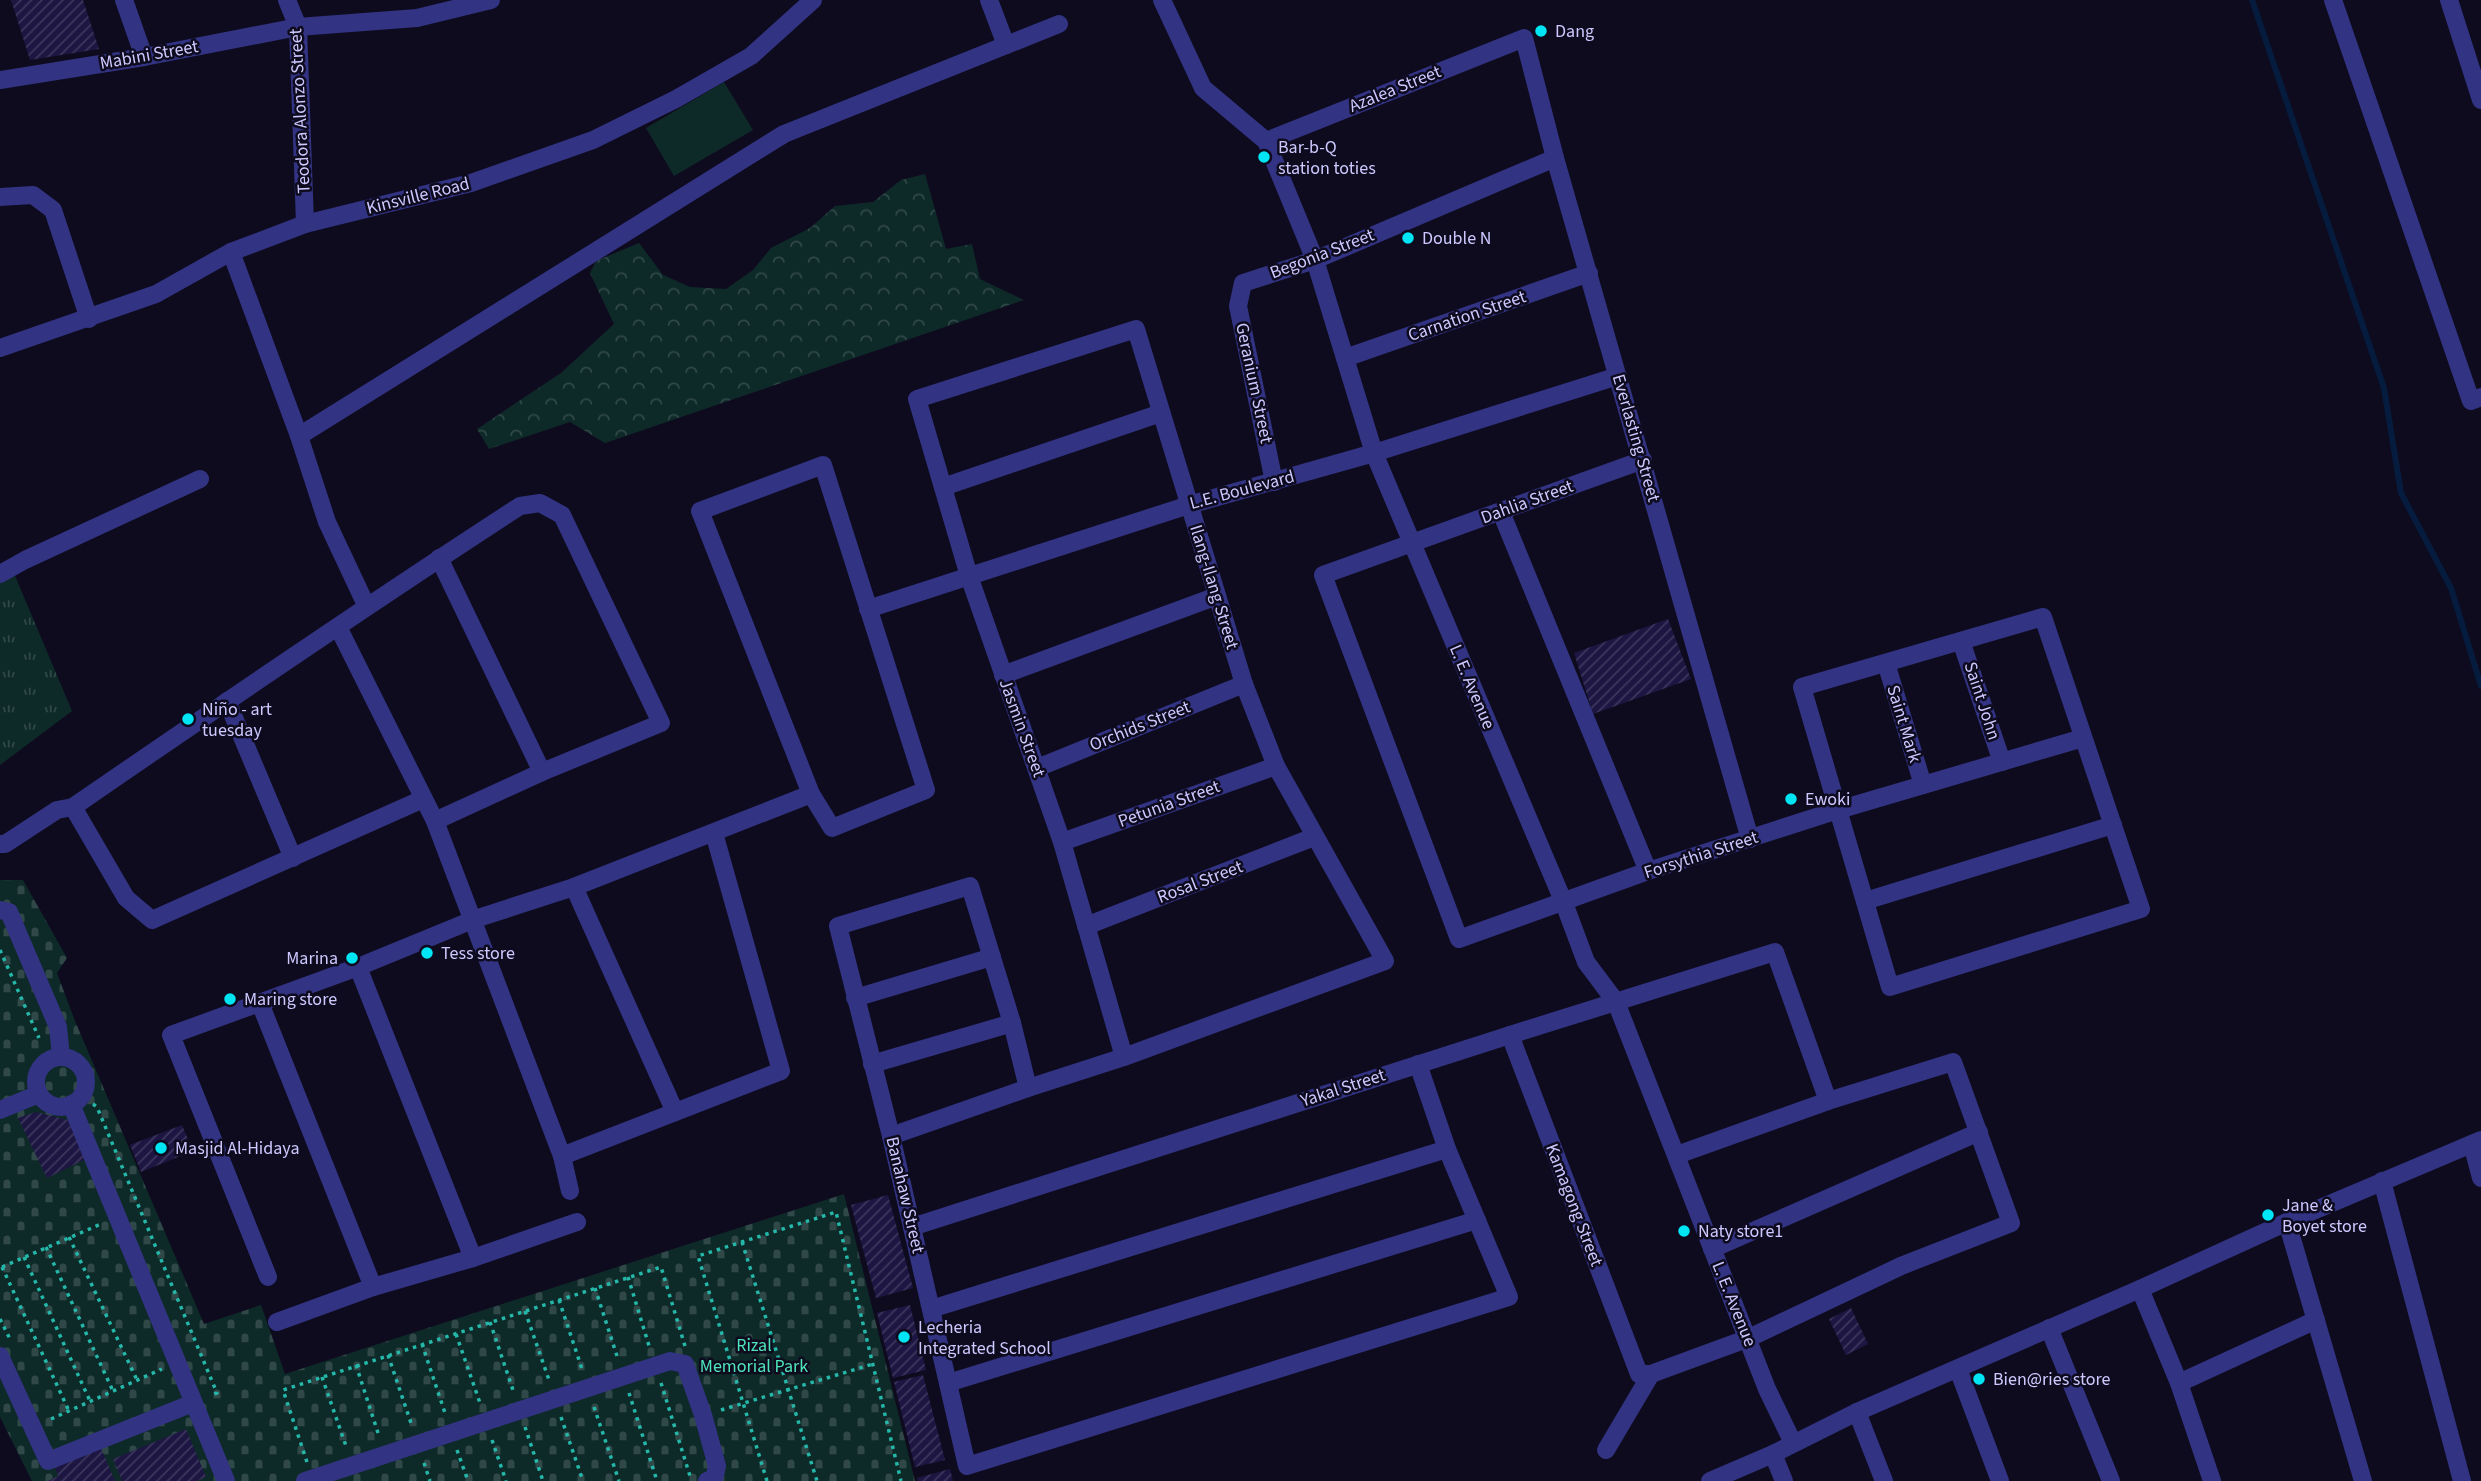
<svg xmlns="http://www.w3.org/2000/svg" width="2481" height="1481" viewBox="0 0 2481 1481" font-family="'Source Sans 3',sans-serif">
  <style>
    .grass { fill: url(#grass-tufts) }
    .forest { fill: url(#forest-crowns) }
    .cemetery { fill: url(#cemetery-stones) }
    .pitch { fill: #0e2a28 }
    .lines { fill: none; stroke-linecap: round; stroke-linejoin: round }
    .stream { stroke: #061c3e; stroke-width: 6 }
    .building { fill: url(#building-hatch) }
    .path { stroke: #25b7a9; stroke-width: 3.5; stroke-dasharray: 3.5 5; stroke-linecap: butt }
    .minor { stroke: #323382; stroke-width: 18 }
    .poi-dot { fill: #00e5f4; stroke: #0e0b1f; stroke-width: 2.5 }
    .labels { text-anchor: middle; dominant-baseline: central; stroke-width: 5; stroke-linejoin: round; paint-order: stroke }
    .poi-label { font-size: 18px; fill: #cdc9ff; stroke: #0e0b1f; text-anchor: start }
    .street-label { font-size: 18px; fill: #cdc9ff; stroke: #0e0b1f }
    .park-label { font-size: 18px; fill: #4ee6ba; stroke: #0e0b1f }
  </style>
  <defs>
    <pattern id="grass-tufts" width="24" height="20" patternUnits="userSpaceOnUse" patternTransform="scale(1.75)"><rect width="24" height="20" fill="#0e2a28"/><path d="M3 7l-1-3M5 7V3M7 7l1-3M15 17l-1-3M17 17v-4M19 17l1-3" fill="none" stroke="#304848"/></pattern>
    <pattern id="forest-crowns" width="20" height="18" patternUnits="userSpaceOnUse" patternTransform="scale(1.75)"><rect width="20" height="18" fill="#0e2a28"/><path d="M2 6a3 3 0 1 1 6 0M12 15a3 3 0 1 1 6 0" fill="none" stroke="#304848"/></pattern>
    <pattern id="cemetery-stones" width="16" height="16" patternUnits="userSpaceOnUse" patternTransform="scale(1.75)"><rect width="16" height="16" fill="#0e2a28"/><path d="M2 7V4a2 2 0 0 1 4 0v3zM10 15v-3a2 2 0 0 1 4 0v3z" fill="#304848"/></pattern>
    <pattern id="building-hatch" width="6" height="6" patternUnits="userSpaceOnUse" patternTransform="scale(1.75)"><rect width="6" height="6" fill="#1d1642"/><path d="M-1 1l2-2M0 6l6-6M5 7l2-2" fill="none" stroke="#3d375e"/></pattern>
  </defs>
  <rect width="100%" height="100%" fill="#0e0b1f"/>
  <polygon class="grass" points="13,571 72,711 0,765 0,579"/>
  <polygon class="forest" points="925,174 946,249 972,244 980,279 1024,300 605,443 570,422 489,449 477,429 561,373 614,324 590,273 596,261 639,243 663,275 690,287 726,289 753,270 771,248 810,228 835,206 873,202 901,180"/>
  <polygon class="cemetery" points="0,880 23,880 67,958 57,973 75,1021 204,1324 261,1305 285,1374 844,1194 915,1481 32,1481 0,1417"/>
  <polygon class="pitch" points="724,82 753,130 674,176 646,128"/>
  <g class="lines">
    <polyline class="stream" points="2252,0 2384,388 2401,493 2451,588 2481,686"/>
  </g>
  <g class="building">
    <polygon points="11,0 83,0 99,49 30,60"/>
    <polygon points="1668,619 1691,679 1593,714 1574,653"/>
    <polygon points="36,1112 68,1120 86,1159 47,1178 18,1118"/>
    <polygon points="182,1125 193,1151 141,1172 130,1145"/>
    <polygon points="888,1195 913,1288 876,1298 851,1205"/>
    <polygon points="910,1305 926,1370 893,1378 877,1313"/>
    <polygon points="1851,1308 1868,1344 1846,1355 1829,1319"/>
    <polygon points="923,1375 945,1460 915,1467 894,1382"/>
    <polygon points="186,1429 206,1477 197,1481 122,1481 113,1459"/>
    <polygon points="101,1448 115,1481 48,1481 58,1476 55,1467"/>
    <polygon points="950,1469 953,1481 918,1481 917,1478"/>
  </g>
  <g class="lines">
    <g class="path">
      <polyline points="0,950 39,1038"/>
      <polyline points="93,1104 97,1107 217,1393 211,1395"/>
      <polyline points="69,1237 137,1380"/>
      <polyline points="742,1242 817,1481"/>
      <polyline points="46,1247 113,1391"/>
      <polyline points="24,1257 90,1401"/>
      <polyline points="2,1267 69,1411"/>
      <polyline points="2,1267 101,1224"/>
      <polyline points="628,1277 650,1349"/>
      <polyline points="595,1288 618,1359"/>
      <polyline points="559,1300 582,1369"/>
      <polyline points="525,1311 549,1380"/>
      <polyline points="0,1319 10,1339"/>
      <polyline points="490,1322 514,1393"/>
      <polyline points="456,1334 480,1403"/>
      <polyline points="422,1344 446,1416"/>
      <polyline points="388,1355 412,1426"/>
      <polyline points="356,1365 379,1436"/>
      <polyline points="322,1377 347,1449"/>
      <polyline points="661,1383 690,1476"/>
      <polyline points="629,1393 657,1481"/>
      <polyline points="594,1407 619,1481"/>
      <polyline points="721,1410 873,1364"/>
      <polyline points="561,1417 583,1481"/>
      <polyline points="51,1419 162,1369"/>
      <polyline points="525,1427 543,1481"/>
      <polyline points="492,1440 506,1481"/>
      <polyline points="457,1450 468,1481"/>
      <polyline points="307,1462 283,1390 661,1267 685,1346"/>
      <polyline points="424,1463 430,1481"/>
      <polyline points="767,1481 698,1256 836,1212 901,1481"/>
    </g>
    <g class="minor">
      <polyline points="124,0 144,57"/>
      <polyline points="287,0 298,27 305,224"/>
      <polyline points="989,0 1006,45"/>
      <polyline points="1162,0 1203,88 1266,141 1315,260 1374,453 1564,903 1586,962 1616,1002 1767,1389 1793,1443"/>
      <polyline points="2333,0 2471,401 2481,397"/>
      <polyline points="2449,0 2481,100"/>
      <polyline points="0,80 144,57 298,27 417,18 491,0"/>
      <polyline points="1266,141 1524,38 1555,158 1750,839"/>
      <polyline points="0,197 33,195 53,210 89,319"/>
      <polyline points="231,252 299,436 327,522 366,605"/>
      <polyline points="0,348 156,294 231,252 305,224 471,183 593,140 676,99 751,56 813,0"/>
      <polyline points="1345,358 1589,273"/>
      <polyline points="299,436 784,134 1059,24"/>
      <polyline points="1643,460 1323,575 1459,939 1648,871 1838,810 2083,738"/>
      <polygon points="823,465 926,790 832,828 811,794 700,511"/>
      <polyline points="1274,482 1238,306 1243,283 1315,260 1555,158"/>
      <polyline points="943,487 1161,413"/>
      <polyline points="1501,512 1648,871"/>
      <polyline points="439,558 542,772"/>
      <polyline points="0,574 25,560 200,479"/>
      <polyline points="868,609 1189,505 1374,453 1618,376"/>
      <polygon points="2043,617 2141,909 1890,987 1802,687"/>
      <polyline points="338,627 435,821 562,1156 570,1191"/>
      <polyline points="1961,641 2002,762"/>
      <polyline points="1886,663 1923,785"/>
      <polyline points="1003,675 1217,596"/>
      <polyline points="227,701 293,858"/>
      <polyline points="1037,768 1244,684"/>
      <polyline points="73,807 126,898 152,920 423,799"/>
      <polyline points="1062,842 1276,766"/>
      <path d="M0,844h5l52,-34 16,-3c148,-102 296,-203 447,-301l20,-3 22,12 99,208 -119,49 -107,49"/>
      <polyline points="574,887 675,1112"/>
      <polyline points="1865,901 2113,825"/>
      <polyline points="0,910 9,912 58,1027 61,1057"/>
      <polyline points="1086,926 1314,837"/>
      <polyline points="358,967 473,1258"/>
      <polyline points="855,998 992,957"/>
      <polyline points="260,1003 373,1287"/>
      <polyline points="1510,1035 1639,1374 1651,1374 1749,1338 1901,1266 2011,1223 1953,1062 1828,1101 1677,1155"/>
      <circle cx="61" cy="1082" r="25"/>
      <polyline points="872,1064 1012,1023"/>
      <polyline points="1028,1088 1012,1023 970,886 838,926 891,1136 967,1466 1509,1297 1447,1149 1418,1064"/>
      <polyline points="71,1104 226,1481"/>
      <polyline points="0,1110 39,1094"/>
      <polyline points="891,1136 1028,1088 1124,1057 1385,961 1276,766 1244,684 1136,329 917,399 969,576 1062,842 1124,1057"/>
      <polyline points="2472,1144 2481,1178"/>
      <polyline points="562,1156 781,1071 714,833"/>
      <polyline points="2382,1181 2462,1481"/>
      <polyline points="2287,1222 2363,1481"/>
      <polyline points="912,1227 1510,1035 1775,952 1828,1101"/>
      <polyline points="1712,1249 1979,1132"/>
      <polyline points="268,1277 171,1035 358,967 475,919 574,887 811,794"/>
      <polyline points="2140,1289 2179,1383 2212,1481"/>
      <polyline points="931,1309 1447,1149"/>
      <polyline points="277,1322 373,1287 473,1258 577,1222"/>
      <polyline points="2049,1328 2111,1481"/>
      <polyline points="0,1356 48,1461 193,1403"/>
      <polyline points="1958,1369 2000,1481"/>
      <polyline points="948,1383 1477,1220"/>
      <polyline points="2179,1383 2316,1320"/>
      <polyline points="1857,1412 1884,1481"/>
      <polyline points="1606,1450 1651,1374"/>
      <polyline points="1773,1454 1784,1481"/>
      <polyline points="305,1481 670,1361 685,1364 703,1415 717,1466 714,1479 707,1481"/>
      <polyline points="1710,1481 1773,1454 1857,1412 2140,1289 2287,1222 2481,1140"/>
    </g>
  </g>
  <g class="poi-dot">
    <circle cx="1541" cy="31" r="7"/>
    <circle cx="1264" cy="157" r="7"/>
    <circle cx="1408" cy="238" r="7"/>
    <circle cx="188" cy="719" r="7"/>
    <circle cx="1791" cy="799" r="7"/>
    <circle cx="427" cy="953" r="7"/>
    <circle cx="352" cy="958" r="7"/>
    <circle cx="230" cy="999" r="7"/>
    <circle cx="161" cy="1148" r="7"/>
    <circle cx="2268" cy="1215" r="7"/>
    <circle cx="1684" cy="1231" r="7"/>
    <circle cx="904" cy="1337" r="7"/>
    <circle cx="1979" cy="1379" r="7"/>
  </g>
  <g class="labels">
    <g class="poi-label">
      <text x="1555" y="31">Dang</text>
      <text x="1278" y="147">Bar-b-Q<tspan x="1278" dy="21">station toties</tspan></text>
      <text x="1422" y="238">Double N</text>
      <text x="202" y="709">Niño - art<tspan x="202" dy="21">tuesday</tspan></text>
      <text x="1805" y="799">Ewoki</text>
      <text x="441" y="953">Tess store</text>
      <text x="338" y="958" text-anchor="end">Marina</text>
      <text x="244" y="999">Maring store</text>
      <text x="175" y="1148">Masjid Al-Hidaya</text>
      <text x="2282" y="1205">Jane &amp;<tspan x="2282" dy="21">Boyet store</tspan></text>
      <text x="1698" y="1231">Naty store1</text>
      <text x="918" y="1327">Lecheria<tspan x="918" dy="21">Integrated School</tspan></text>
      <text x="1993" y="1379">Bien@ries store</text>
    </g>
    <g class="street-label">
      <text transform="translate(149 55) rotate(-10)">Mabini Street</text>
      <text transform="translate(1395 89) rotate(-22)">Azalea Street</text>
      <text transform="translate(300 111) rotate(-93)">Teodora Alonzo Street</text>
      <text transform="translate(418 196) rotate(-14)">Kinsville Road</text>
      <text transform="translate(1322 254) rotate(-21)">Begonia Street</text>
      <text transform="translate(1467 316) rotate(-19)">Carnation Street</text>
      <text transform="translate(1254 383) rotate(78)">Geranium Street</text>
      <text transform="translate(1636 438) rotate(74)">Everlasting Street</text>
      <text transform="translate(1242 490) rotate(-15)">L.E. Boulevard</text>
      <text transform="translate(1527 502) rotate(-20)">Dahlia Street</text>
      <text transform="translate(1214 587) rotate(73)">Ilang-Ilang Street</text>
      <text transform="translate(1472 687) rotate(67)">L. E. Avenue</text>
      <text transform="translate(1982 701) rotate(72)">Saint John</text>
      <text transform="translate(1904 724) rotate(73)">Saint Mark</text>
      <text transform="translate(1140 726) rotate(-22)">Orchids Street</text>
      <text transform="translate(1022 728) rotate(70)">Jasmin Street</text>
      <text transform="translate(1169 804) rotate(-20)">Petunia Street</text>
      <text transform="translate(1701 855) rotate(-18)">Forsythia Street</text>
      <text transform="translate(1200 882) rotate(-21)">Rosal Street</text>
      <text transform="translate(1343 1088) rotate(-18)">Yakal Street</text>
      <text transform="translate(905 1195) rotate(77)">Banahaw Street</text>
      <text transform="translate(1574 1205) rotate(69)">Kamagong Street</text>
      <text transform="translate(1734 1304) rotate(68)">L. E. Avenue</text>
    </g>
    <g class="park-label">
      <text x="754" y="1345">Rizal<tspan x="754" dy="21">Memorial Park</tspan></text>
    </g>
  </g>
</svg>
